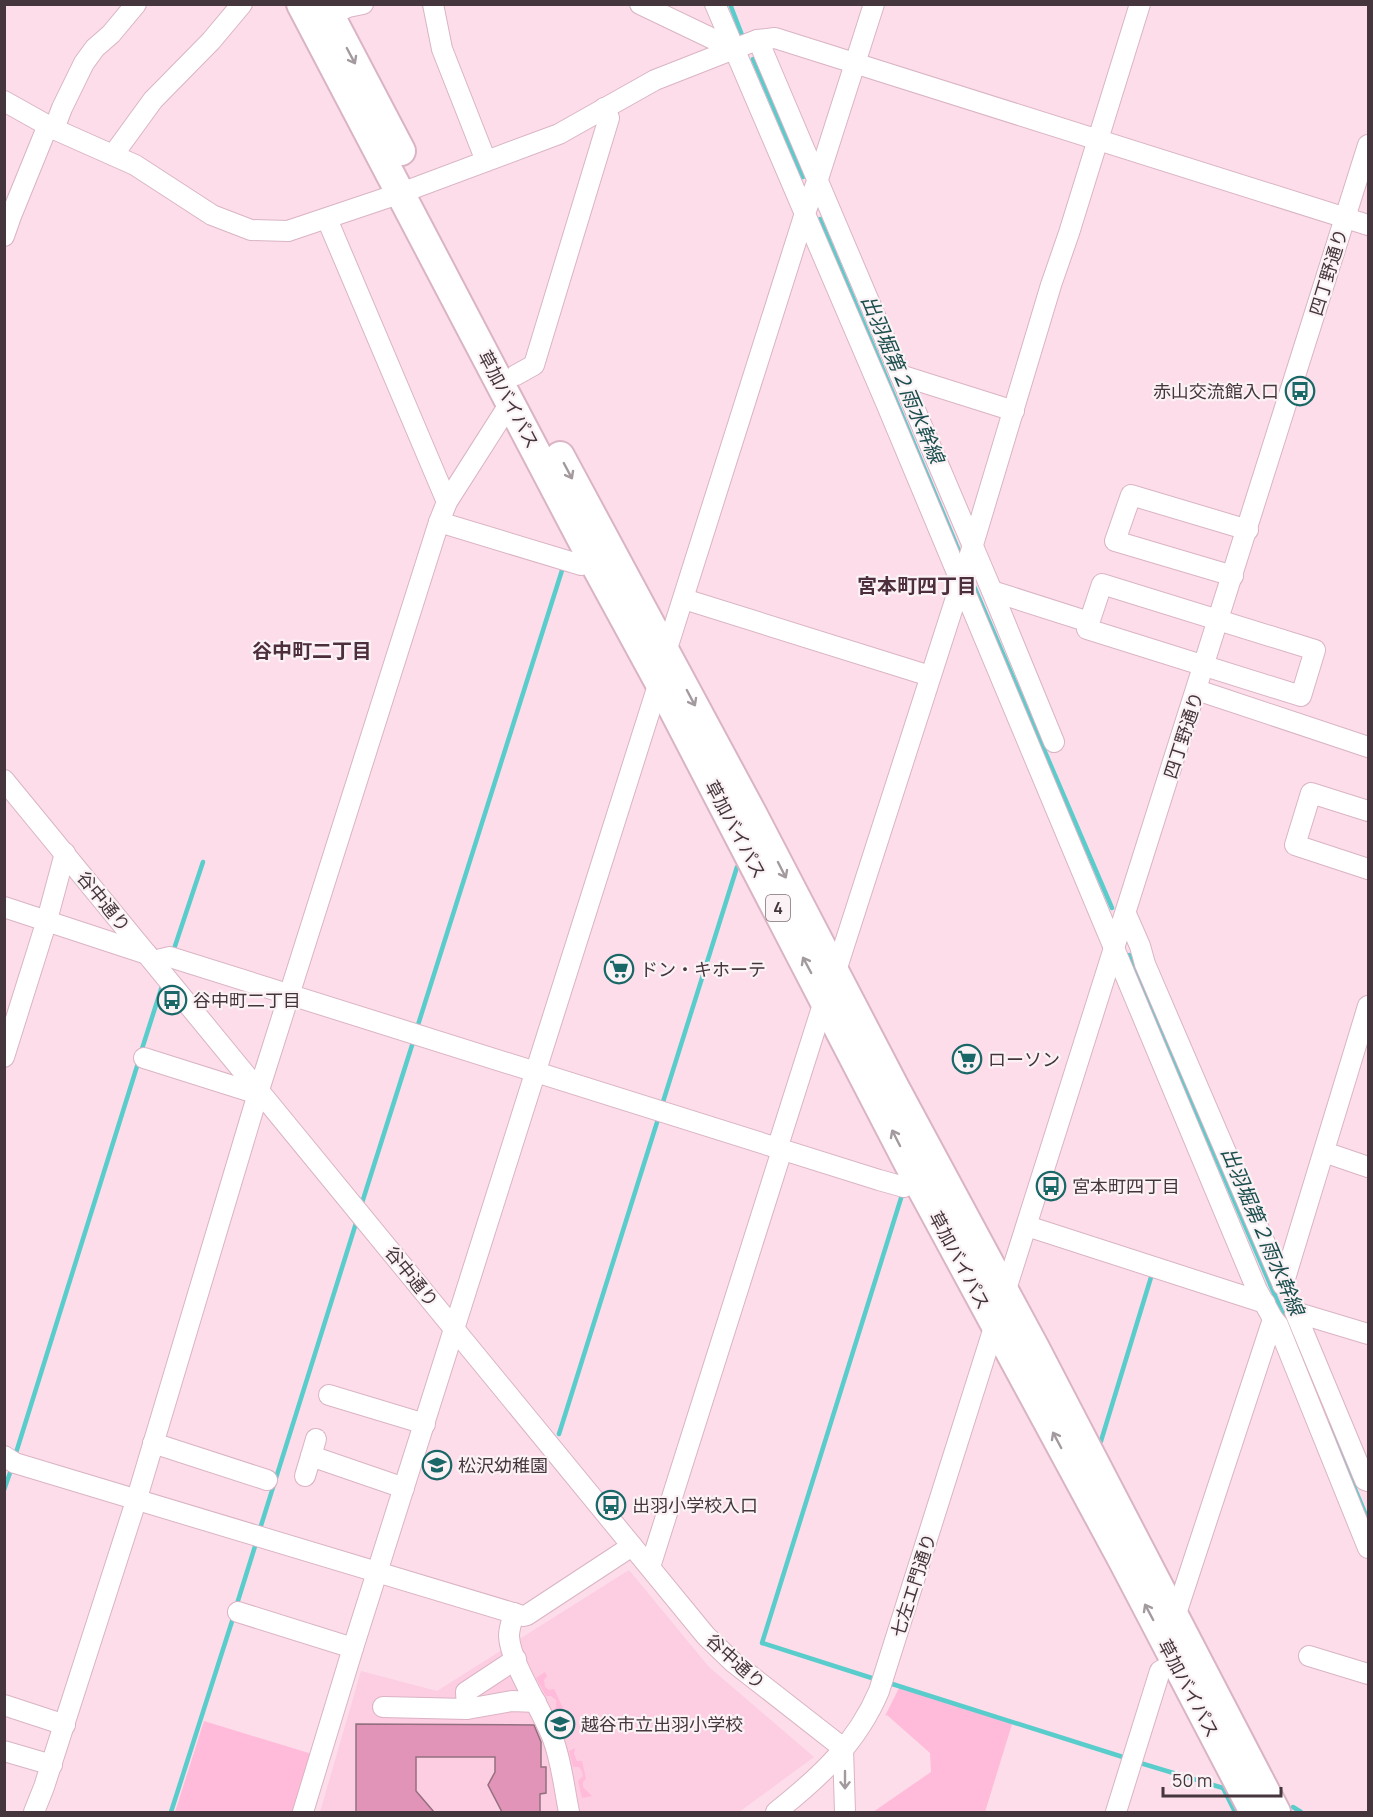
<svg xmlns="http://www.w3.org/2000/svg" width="1373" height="1817" viewBox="0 0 1373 1817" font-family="Manrope,'Noto Sans JP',sans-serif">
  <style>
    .built { fill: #fdcde2 }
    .green { fill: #ffbbd9 }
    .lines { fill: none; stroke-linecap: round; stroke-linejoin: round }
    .stream { stroke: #59cccc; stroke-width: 4.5 }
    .building { fill: #e194b7; stroke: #93707f; stroke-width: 1.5 }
    .minor-casing { stroke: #dab4c4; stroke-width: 22 }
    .highway-casing { stroke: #dab4c4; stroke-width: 32 }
    .minor { stroke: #fff; stroke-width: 20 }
    .highway { stroke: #fff; stroke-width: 28 }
    .oneway { stroke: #a29a9e }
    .labels { text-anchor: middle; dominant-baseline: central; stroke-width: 4.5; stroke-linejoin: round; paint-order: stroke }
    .shield { fill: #faf2f5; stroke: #7b6e74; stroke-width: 1.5 }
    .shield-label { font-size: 16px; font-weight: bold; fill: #45353c }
    .street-label { font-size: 18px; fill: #45353c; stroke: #faf2f5 }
    .poi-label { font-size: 18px; fill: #45353c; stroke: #faf2f5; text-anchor: start }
    .water-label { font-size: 20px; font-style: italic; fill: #1a4d4d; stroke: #faf2f5 }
    .neighbourhood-label { font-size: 20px; font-weight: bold; fill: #4d2e3c; stroke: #faf2f5 }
  </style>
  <rect width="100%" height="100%" fill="#fdddea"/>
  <polygon class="built" points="629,1570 709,1667 814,1757 739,1812 320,1812 361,1671 437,1691"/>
  <g class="green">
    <polygon points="545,1672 547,1676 544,1680 545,1687 549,1690 554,1689 563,1708 559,1712 560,1718 564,1722 569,1723 570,1726 562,1730 553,1711 556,1707 556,1700 551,1696 546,1696 536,1678"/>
    <polygon points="899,1688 1012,1724 985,1812 873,1812 931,1772 930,1753 887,1715 885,1716"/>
    <polygon points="204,1721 312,1754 295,1812 175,1812"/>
    <polygon points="575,1748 574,1754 577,1761 582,1761 586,1779 583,1782 583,1787 592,1796 582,1798 578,1781 583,1776 582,1771 579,1767 573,1767 569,1751"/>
  </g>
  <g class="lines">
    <g class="stream">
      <polyline points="730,4 742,35"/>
      <polyline points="753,59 803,177"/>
      <polyline points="820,219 959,551"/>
      <polyline points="970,577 1112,908"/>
      <polyline points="173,952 203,862"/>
      <polyline points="1129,955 1285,1319"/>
      <polyline points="417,1028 564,564"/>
      <polyline points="141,1052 163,983"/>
      <polyline points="662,1105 737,867"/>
      <polyline points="361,1206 414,1039"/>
      <polyline points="1328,1424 1368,1520"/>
      <polyline points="559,1434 659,1116"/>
      <polyline points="1101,1441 1152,1274"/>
      <polyline points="15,1456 139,1060"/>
      <polyline points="4,1490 12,1467"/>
      <polyline points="259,1532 357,1220"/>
      <polyline points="236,1607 257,1540"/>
      <polyline points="878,1680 762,1643 902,1195"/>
      <polyline points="886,1682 1126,1758"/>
      <polyline points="1137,1762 1223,1788 1235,1812"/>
      <polyline points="1293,1807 1301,1812"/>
      <polyline points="171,1812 234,1615"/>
    </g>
  </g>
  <polygon class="building" points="356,1724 534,1725 541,1742 541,1767 546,1767 546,1793 540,1794 540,1812 502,1812 488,1785 495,1772 495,1757 416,1757 416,1791 434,1812 356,1812"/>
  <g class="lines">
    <g class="minor-casing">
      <g id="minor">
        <polyline points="433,4 442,49 486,161"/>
        <polyline points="640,4 734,49"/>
        <polyline points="715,4 886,403 1257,1290 1273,1319 1175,1617"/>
        <polyline points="329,15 348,7 363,4"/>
        <polyline points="758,40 992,591 1054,742"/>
        <polyline points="4,101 54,129 135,165 212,215 251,230 288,231 401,193 559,134 655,80 757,40 775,38 1368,225"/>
        <polyline points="54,129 62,108 84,63 95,48 111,34 136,4"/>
        <polyline points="113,155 153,100 211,41 242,4"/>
        <polyline points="327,219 447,502"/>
        <polyline points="4,236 11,216 48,125"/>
        <polyline points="516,375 534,365 609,118 604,108"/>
        <polyline points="900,375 1014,411"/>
        <polyline points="439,522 581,565 592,559"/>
        <polyline points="1233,576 1115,541 1131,495 1248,530"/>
        <polygon points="1102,584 1315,650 1301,696 1087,629"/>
        <polyline points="992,591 1089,622"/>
        <polyline points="684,599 930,676"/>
        <polyline points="1197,690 1368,747"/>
        <polyline points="4,780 706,1636 733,1662 843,1748"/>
        <polyline points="1368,811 1311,793 1295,845 1368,869"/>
        <polyline points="4,907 147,954"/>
        <polyline points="1126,914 1140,946 1145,964 1283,1285"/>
        <polyline points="153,961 170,957 879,1180 904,1187 917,1180"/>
        <polyline points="835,974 972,548 1051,285 1069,233 1140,4"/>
        <polyline points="4,1057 47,920 65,853"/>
        <polyline points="144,1058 258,1094"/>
        <polyline points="777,1149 825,998"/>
        <polyline points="1324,1152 1368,1167"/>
        <polyline points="1027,1226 1265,1303"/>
        <polyline points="1283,1285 1368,1006"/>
        <polyline points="1273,1319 1278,1325 1368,1548"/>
        <polyline points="1368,1334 1295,1312 1365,1480 1368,1481"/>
        <polyline points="329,1395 425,1424"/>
        <polyline points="153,1443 267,1480"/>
        <polyline points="4,1456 15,1463 523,1616 527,1615 632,1546"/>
        <polyline points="311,1456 316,1439"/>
        <polyline points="305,1476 311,1456 404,1488"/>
        <polyline points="650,1567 782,1150"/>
        <polyline points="238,1612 353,1648"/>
        <path d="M514,1613c-2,8 -5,15 -5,23 1,27 34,75 44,103 9,24 11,49 16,73"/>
        <polyline points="1309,1656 1368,1674"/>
        <polyline points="516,1659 466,1692 467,1709 512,1701 536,1702"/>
        <polyline points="4,1705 65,1725"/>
        <polyline points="383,1707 467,1709"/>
        <polyline points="843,1748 845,1812"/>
        <polyline points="4,1751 52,1765"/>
        <polyline points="34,1812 44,1787 137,1498 259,1090 439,522 447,502 510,403"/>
        <polyline points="303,1812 353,1648 659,682 666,652 805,213 818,179 874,4"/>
        <path d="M776,1812c44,-35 81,-69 103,-121l489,-1546"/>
        <polyline points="1116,1812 1160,1671 1176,1663"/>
      </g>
    </g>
    <g class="highway-casing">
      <g id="highway">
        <polyline points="301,4 592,559 659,682 917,1180 1123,1561 1254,1812"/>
        <polyline points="324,4 401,151"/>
        <polyline points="560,456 752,813 895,1088 1035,1348 1276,1812"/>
      </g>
    </g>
    <use href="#minor" class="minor"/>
    <use href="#highway" class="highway"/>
  </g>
  <defs><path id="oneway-shaft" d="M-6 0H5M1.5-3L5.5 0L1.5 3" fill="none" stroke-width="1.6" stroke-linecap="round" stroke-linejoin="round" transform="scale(1.5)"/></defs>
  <g class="oneway">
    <use href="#oneway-shaft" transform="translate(351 56) rotate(62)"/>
    <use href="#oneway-shaft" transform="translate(568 471) rotate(62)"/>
    <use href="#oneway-shaft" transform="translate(691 698) rotate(62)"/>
    <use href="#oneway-shaft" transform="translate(782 870) rotate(63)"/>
    <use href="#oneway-shaft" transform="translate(807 965) rotate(-118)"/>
    <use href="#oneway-shaft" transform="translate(896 1138) rotate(-117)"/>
    <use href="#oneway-shaft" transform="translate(1057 1440) rotate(-118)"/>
    <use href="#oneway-shaft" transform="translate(1149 1612) rotate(-118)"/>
    <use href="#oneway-shaft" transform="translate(845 1780) rotate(90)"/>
  </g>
  <defs>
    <g id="bus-ring" transform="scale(1.5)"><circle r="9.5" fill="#faf2f5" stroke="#196767" stroke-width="1.5"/><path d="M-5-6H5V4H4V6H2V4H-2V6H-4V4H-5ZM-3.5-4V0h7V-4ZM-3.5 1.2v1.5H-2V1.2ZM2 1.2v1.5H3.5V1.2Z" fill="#196767"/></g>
    <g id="supermarket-ring" transform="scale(1.5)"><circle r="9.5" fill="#faf2f5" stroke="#196767" stroke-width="1.5"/><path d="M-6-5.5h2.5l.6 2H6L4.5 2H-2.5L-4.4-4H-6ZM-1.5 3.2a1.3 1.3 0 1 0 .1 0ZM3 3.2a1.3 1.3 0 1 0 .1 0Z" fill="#196767"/></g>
    <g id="school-ring" transform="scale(1.5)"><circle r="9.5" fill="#faf2f5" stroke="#196767" stroke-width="1.5"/><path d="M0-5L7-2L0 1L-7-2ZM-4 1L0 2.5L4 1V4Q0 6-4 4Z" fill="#196767"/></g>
  </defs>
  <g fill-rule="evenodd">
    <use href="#bus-ring" x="1300" y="391"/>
    <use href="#supermarket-ring" x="619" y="969"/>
    <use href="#bus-ring" x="172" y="1000"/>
    <use href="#supermarket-ring" x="967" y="1059"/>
    <use href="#bus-ring" x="1051" y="1186"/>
    <use href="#school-ring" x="437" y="1465"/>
    <use href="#bus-ring" x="611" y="1505"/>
    <use href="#school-ring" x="560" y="1724"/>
  </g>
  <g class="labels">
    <rect class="shield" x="766" y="895" width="24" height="26" rx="4.5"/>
    <g class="shield-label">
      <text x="778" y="908">4</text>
    </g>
    <g class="street-label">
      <text transform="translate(1328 272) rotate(-73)">四丁野通り</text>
      <text transform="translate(509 399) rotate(62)">草加バイパス</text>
      <text transform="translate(1183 735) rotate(-72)">四丁野通り</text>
      <text transform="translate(736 829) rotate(62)">草加バイパス</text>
      <text transform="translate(104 901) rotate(51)">谷中通り</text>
      <text transform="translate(960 1260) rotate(62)">草加バイパス</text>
      <text transform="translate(412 1276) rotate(51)">谷中通り</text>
      <text transform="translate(913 1585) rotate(-72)">七左エ門通り</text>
      <text transform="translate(736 1661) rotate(42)">谷中通り</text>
      <text transform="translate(1189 1688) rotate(62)">草加バイパス</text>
    </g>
    <g class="poi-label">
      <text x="1279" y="391" text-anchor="end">赤山交流館入口</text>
      <text x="640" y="969">ドン・キホーテ</text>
      <text x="193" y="1000">谷中町二丁目</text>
      <text x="988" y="1059">ローソン</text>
      <text x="1072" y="1186">宮本町四丁目</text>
      <text x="458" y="1465">松沢幼稚園</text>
      <text x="632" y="1505">出羽小学校入口</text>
      <text x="581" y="1724">越谷市立出羽小学校</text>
    </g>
    <g class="water-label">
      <text transform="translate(903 379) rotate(67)">出羽堀第２雨水幹線</text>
      <text transform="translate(1263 1231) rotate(67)">出羽堀第２雨水幹線</text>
    </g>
    <g class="neighbourhood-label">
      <text x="917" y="585">宮本町四丁目</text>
      <text x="312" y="650">谷中町二丁目</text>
    </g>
  </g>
  <rect width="1373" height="1817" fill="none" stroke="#45353c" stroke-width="12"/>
  <path d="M1163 1787v9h118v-9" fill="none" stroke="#45353c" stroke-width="3"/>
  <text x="1172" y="1787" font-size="18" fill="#45353c" stroke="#faf2f5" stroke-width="4.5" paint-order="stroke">50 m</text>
</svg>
